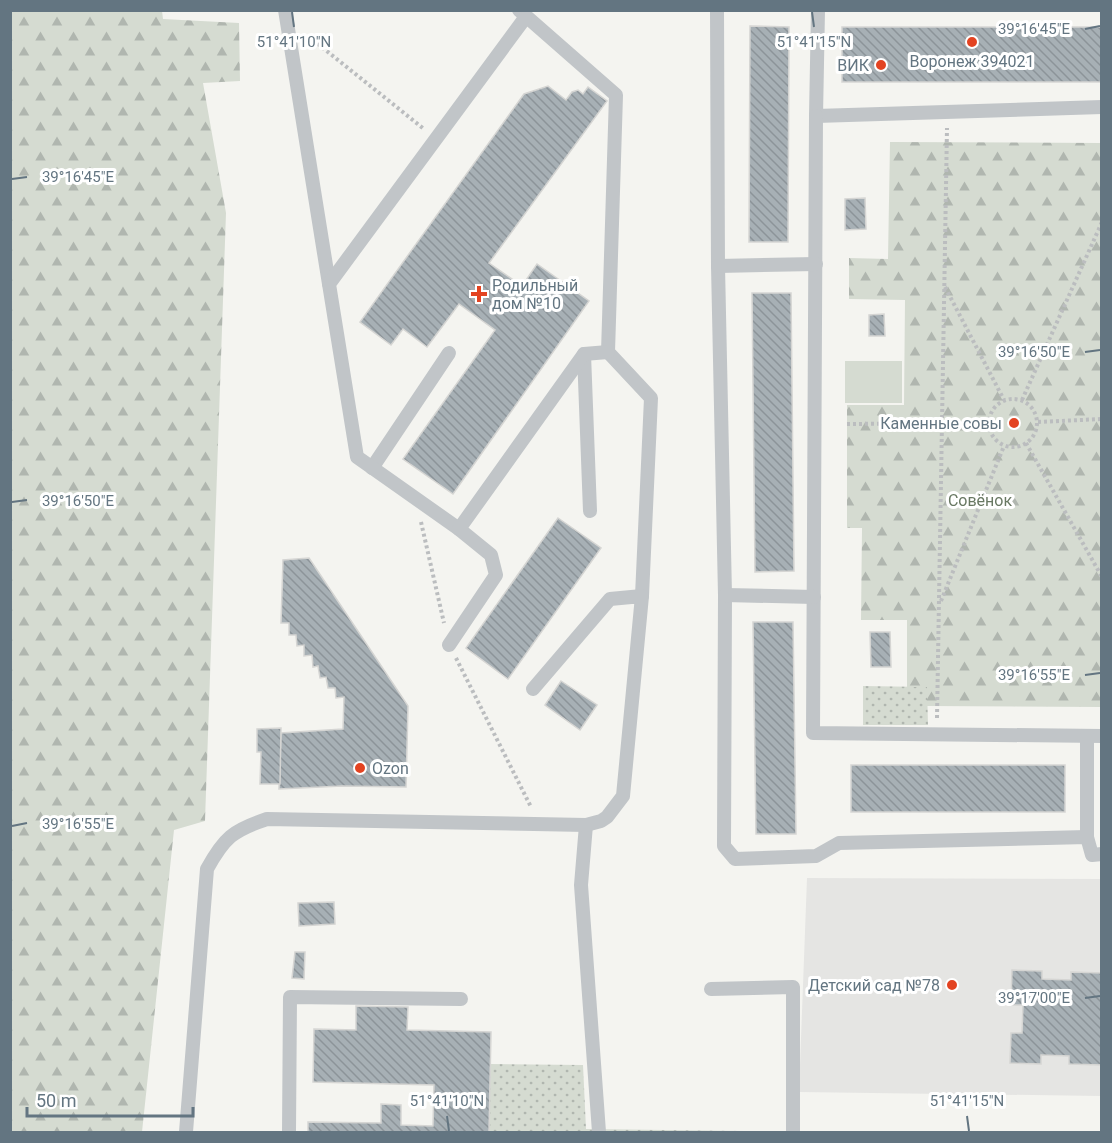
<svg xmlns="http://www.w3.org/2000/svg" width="1112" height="1143" viewBox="0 0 1112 1143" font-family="Roboto,sans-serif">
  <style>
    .built { fill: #e5e5e3 }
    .green { fill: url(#green-dots) }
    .forest { fill: url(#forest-firs) }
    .pitch { fill: #d5dbd1 }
    .building { fill: url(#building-back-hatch); stroke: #d5d5d3; stroke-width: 1.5 }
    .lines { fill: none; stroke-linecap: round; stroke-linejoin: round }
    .path { stroke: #bbbdbf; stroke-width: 4; stroke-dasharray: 3 3; stroke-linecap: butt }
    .lane { stroke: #c1c5c8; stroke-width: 14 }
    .ticks { fill: none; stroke: #637581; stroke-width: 2 }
    .poi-dot { fill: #e34321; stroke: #fff; stroke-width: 2 }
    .labels { text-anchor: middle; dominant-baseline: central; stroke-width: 6; stroke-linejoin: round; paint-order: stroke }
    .poi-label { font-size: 16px; fill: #637581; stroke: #fff; text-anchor: end }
    .park-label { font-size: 16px; fill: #687862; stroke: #fff }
    .ticks-label { font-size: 15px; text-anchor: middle; fill: #637581; stroke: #fff; stroke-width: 6; stroke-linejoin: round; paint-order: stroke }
  </style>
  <defs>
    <pattern id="green-dots" width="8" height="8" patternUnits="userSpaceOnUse" patternTransform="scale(1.5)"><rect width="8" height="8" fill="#d5dbd1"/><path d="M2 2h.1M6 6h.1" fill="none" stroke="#b0b6af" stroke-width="1.8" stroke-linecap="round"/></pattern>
    <pattern id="forest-firs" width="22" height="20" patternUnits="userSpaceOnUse" patternTransform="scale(1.5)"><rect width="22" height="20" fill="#d5dbd1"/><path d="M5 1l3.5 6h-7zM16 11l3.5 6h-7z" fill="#b0b6af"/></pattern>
    <pattern id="building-back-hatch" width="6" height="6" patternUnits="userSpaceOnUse" patternTransform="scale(1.5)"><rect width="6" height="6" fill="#a7b0b5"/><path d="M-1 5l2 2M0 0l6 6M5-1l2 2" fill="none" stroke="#8c9499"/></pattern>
  </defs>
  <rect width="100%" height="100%" fill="#f4f4f0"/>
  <polygon class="built" points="807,878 1101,879 1101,1096 799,1092"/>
  <g class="green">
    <polygon points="863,686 927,687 928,725 863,725"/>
    <polygon points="490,1064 583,1065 586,1129 812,1132 489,1132"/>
  </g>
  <g class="forest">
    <polygon points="10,11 162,11 163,19 239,23 240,81 203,83 226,213 205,821 174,830 142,1132 11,1132"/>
    <polygon points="890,142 1101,143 1101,707 927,706 927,687 907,687 907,620 861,620 862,528 847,528 847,405 904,405 905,300 849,299 849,258 888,259"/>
  </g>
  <rect class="pitch" x="845" y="361" width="57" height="42"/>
  <g class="building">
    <polygon points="750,26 789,27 788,242 749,242"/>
    <rect x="842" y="27" width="260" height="55"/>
    <polygon points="548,86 566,100 572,92 578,90 583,94 588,87 607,101 489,263 522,286 537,264 589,301 453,494 403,459 495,330 459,304 427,347 403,329 391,345 360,322 524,94"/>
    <polygon points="865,198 866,229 845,230 845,199"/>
    <polygon points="752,293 791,293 794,571 755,572"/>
    <polygon points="884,314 885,336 869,336 869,315"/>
    <polygon points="558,518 601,548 508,679 466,648"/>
    <polygon points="309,558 408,706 406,787 342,786 279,789 281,733 343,729 344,697 336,698 335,688 328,688 326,677 320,678 318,666 313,667 312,655 304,656 304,645 297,646 296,635 289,635 289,623 281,623 283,560"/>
    <polygon points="753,622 793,622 796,834 756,834"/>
    <polygon points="870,632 890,632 891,667 871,667"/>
    <polygon points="561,681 597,705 580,730 545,705"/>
    <polygon points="281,728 280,784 260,784 261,752 257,752 257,729"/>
    <rect x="851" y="765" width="214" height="47"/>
    <polygon points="334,902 335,924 299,926 298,903"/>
    <polygon points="295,952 305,952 304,979 292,978"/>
    <polygon points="1012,970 1042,971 1042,979 1071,980 1071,972 1102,973 1102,1065 1069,1064 1069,1056 1041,1055 1041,1064 1010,1063 1011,1033 1022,1033 1023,1005 1011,1005"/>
    <polygon points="356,1006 408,1007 407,1030 491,1032 489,1132 308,1132 308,1122 381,1123 381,1104 401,1105 401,1125 433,1126 434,1085 313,1082 314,1029 356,1030"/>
  </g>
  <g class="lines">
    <g class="path">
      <polyline points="308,36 424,129"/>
      <polyline points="945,287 1004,400"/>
      <circle cx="1013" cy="423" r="24"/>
      <polyline points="1022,400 1102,222"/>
      <polyline points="1038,422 1102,419"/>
      <polyline points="847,424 988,423"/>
      <polyline points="1026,443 1102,577"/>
      <polyline points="421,522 444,623"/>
      <polyline points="941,601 1004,446"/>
      <polyline points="456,658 531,807"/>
      <polyline points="937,718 947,128"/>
    </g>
    <g class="lane">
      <polyline points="285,10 329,284"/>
      <polyline points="519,10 616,95 608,352 651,398 642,596"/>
      <polyline points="717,10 718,266 725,595 724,846 735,859 816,856 839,843 1087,837 1092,855 1102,854"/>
      <polyline points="818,10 816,116 1102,107"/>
      <polyline points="816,116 813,733 1102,736"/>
      <polyline points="718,266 816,264"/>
      <polyline points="584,354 590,511"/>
      <polyline points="372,468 449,353"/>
      <polyline points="459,529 357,457 329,284 525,18"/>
      <polyline points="725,595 814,597"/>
      <polyline points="449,645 496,575 491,555 459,529 584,354 608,352"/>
      <polyline points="1087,736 1087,837"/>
      <polyline points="586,825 581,885 599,1132"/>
      <polyline points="711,989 793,987 793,1132"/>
      <path d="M186,1132l21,-263c17,-31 26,-39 60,-50l319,6 15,-4 6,-4 16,-21 19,-200 -32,3 -77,90"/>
      <polyline points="289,1132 290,997 461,999"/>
    </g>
  </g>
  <path class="ticks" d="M292,12l2,15M812,12l2,15M1085,29l15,-3M12,179l15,-2M1085,352l15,-2M12,502l15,-2M1085,675l15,-2M12,826l15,-3M1085,998l15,-2M447,1116l2,15M967,1116l2,15"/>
  <g class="poi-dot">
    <circle cx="972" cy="42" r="6"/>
    <circle cx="881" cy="65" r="6"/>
    <path d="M476 285h6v6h6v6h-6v6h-6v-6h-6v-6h6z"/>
    <circle cx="1014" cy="423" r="6"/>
    <circle cx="360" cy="768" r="6"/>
    <circle cx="952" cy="985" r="6"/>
  </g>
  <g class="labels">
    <g class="poi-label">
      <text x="972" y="61" text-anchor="middle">Воронеж 394021</text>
      <text x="869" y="65">ВИК</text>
      <text x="492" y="285" text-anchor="start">Родильный<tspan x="492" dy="18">дом №10</tspan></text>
      <text x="1002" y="423">Каменные совы</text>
      <text x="372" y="768" text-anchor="start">Ozon</text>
      <text x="940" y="985">Детский сад №78</text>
    </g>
    <g class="park-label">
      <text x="980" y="500">Совёнок</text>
    </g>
  </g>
  <g class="ticks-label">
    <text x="1034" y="34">39°16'45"E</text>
    <text x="294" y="47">51°41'10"N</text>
    <text x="814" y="47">51°41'15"N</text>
    <text x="78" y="182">39°16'45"E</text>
    <text x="1034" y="357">39°16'50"E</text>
    <text x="78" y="506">39°16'50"E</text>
    <text x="1034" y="680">39°16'55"E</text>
    <text x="78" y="829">39°16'55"E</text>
    <text x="1034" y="1003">39°17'00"E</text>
    <text x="447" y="1106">51°41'10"N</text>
    <text x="967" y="1106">51°41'15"N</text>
  </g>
  <rect width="1112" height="1143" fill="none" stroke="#637581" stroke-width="24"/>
  <path d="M27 1107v9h166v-9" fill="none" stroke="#637581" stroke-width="3"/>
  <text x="36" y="1107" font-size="18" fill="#637581" stroke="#ffffff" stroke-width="4.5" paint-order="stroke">50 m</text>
</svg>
